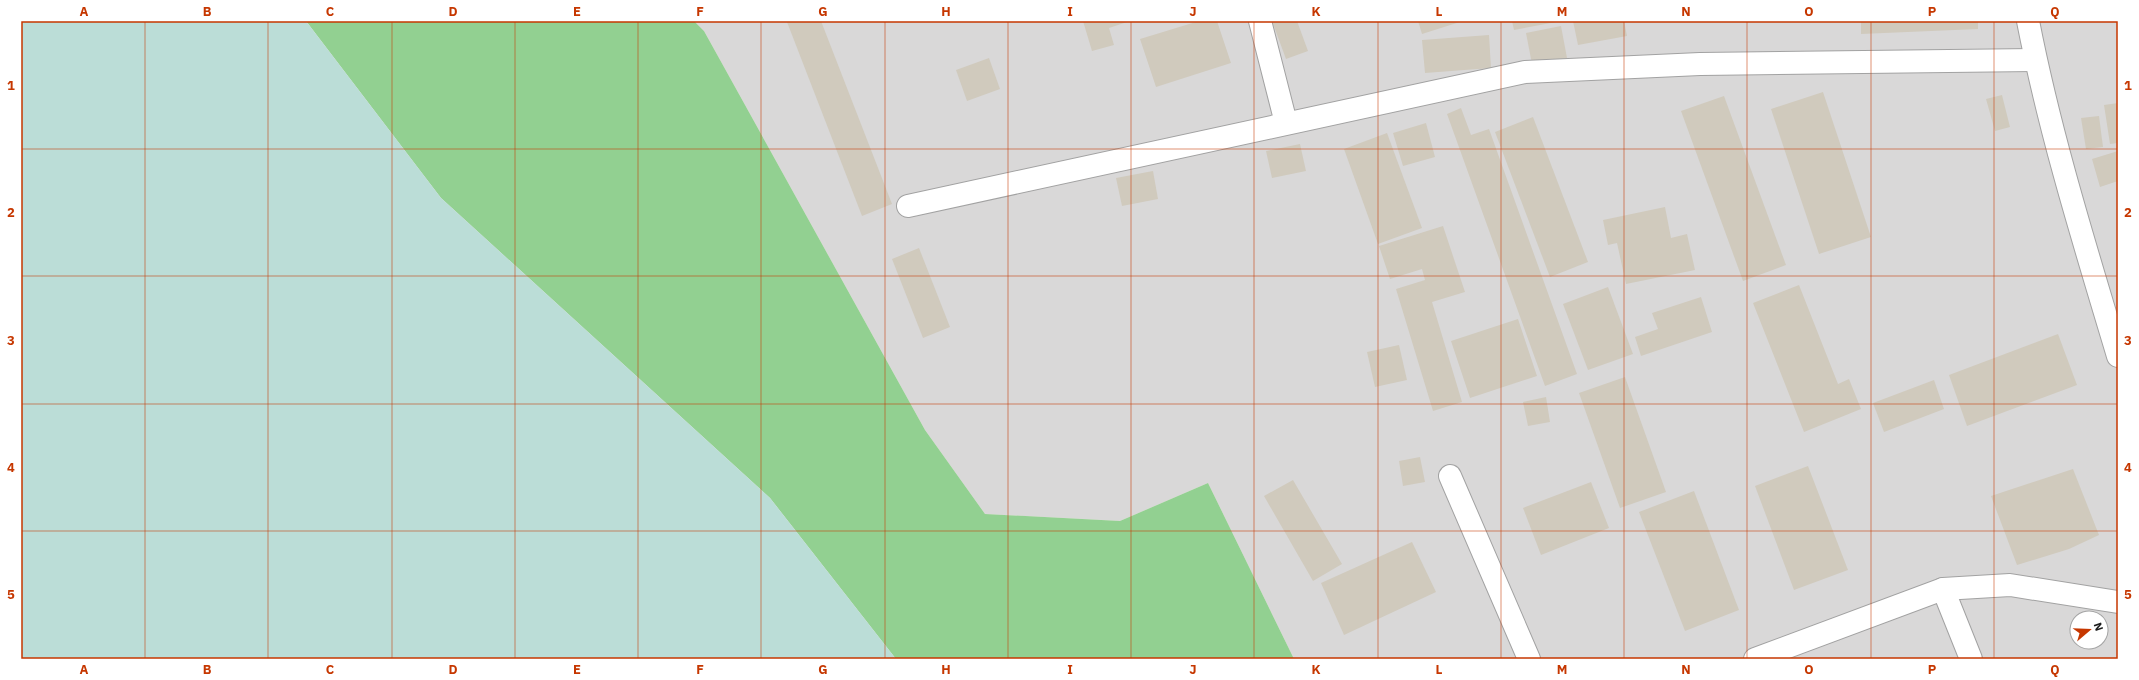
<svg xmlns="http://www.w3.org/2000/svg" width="2139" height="680" viewBox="0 0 2139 680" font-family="'IBM Plex Sans',sans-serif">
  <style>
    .residential { fill: #d9d8d8; fill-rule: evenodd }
    .forest { fill: #92d091 }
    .wetland { fill: #bbddd7 }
    .building { fill: #d0cabd }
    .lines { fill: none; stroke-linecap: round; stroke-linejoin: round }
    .minor-casing { stroke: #a2a2a2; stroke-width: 24 }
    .minor { stroke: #fff; stroke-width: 22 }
    .grid { fill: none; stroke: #c63700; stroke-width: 1; stroke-opacity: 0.55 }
    .neatline { fill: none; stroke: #c63700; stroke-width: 1.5 }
    .grid-label { font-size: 13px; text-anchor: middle; font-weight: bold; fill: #c63700 }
  </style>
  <rect width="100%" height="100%" fill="#ededdf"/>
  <path class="residential" d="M694,21h1424v638h-824l-86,-176 -88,38 -135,-7 -60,-84 -221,-399zM2077,618h24v24h-24z"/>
  <polygon class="forest" points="306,21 694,21 704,31 925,430 985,514 1120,521 1208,483 1294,659 896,659 770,498 441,198"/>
  <polygon class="wetland" points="21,21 306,21 441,198 770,498 896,659 21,659"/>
  <g class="building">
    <polygon points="821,21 892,204 862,216 787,22"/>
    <polygon points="1083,21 1130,21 1109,28 1114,45 1092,51"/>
    <polygon points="1199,21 1217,21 1231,63 1156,87 1140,39"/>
    <polygon points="1272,21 1297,21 1308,51 1286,59"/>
    <polygon points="1418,21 1463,21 1422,34"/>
    <polygon points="1512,21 1555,21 1556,22 1514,30"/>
    <polygon points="1573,21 1624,21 1627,36 1578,45"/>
    <polygon points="1861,21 1978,21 1978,29 1861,34"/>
    <polygon points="1561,26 1567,58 1532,64 1526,33"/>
    <polygon points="1489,35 1491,68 1425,73 1422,40"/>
    <polygon points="989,58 1000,89 967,101 956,70"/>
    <polygon points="1823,92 1871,237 1819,254 1771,109"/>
    <polygon points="2002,95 2010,127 1995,131 1986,99"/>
    <polygon points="1724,96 1786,265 1743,281 1681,111"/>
    <polygon points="2118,103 2118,143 2110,144 2104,105"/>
    <polygon points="1461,108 1471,135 1489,129 1577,374 1545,386 1447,114"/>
    <polygon points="2099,116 2103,147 2086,149 2081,118"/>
    <polygon points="1533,117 1588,262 1550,277 1495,132"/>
    <polygon points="1426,123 1435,157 1403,166 1393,133"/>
    <polygon points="1387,133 1422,228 1378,244 1344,149"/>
    <polygon points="1300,144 1306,171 1272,178 1266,151"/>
    <polygon points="2118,151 2118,181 2100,187 2092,159"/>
    <polygon points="1153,171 1158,199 1122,206 1116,178"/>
    <polygon points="1665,207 1671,238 1687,234 1695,270 1626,284 1617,243 1608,245 1603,220"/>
    <polygon points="1443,226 1465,292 1432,302 1462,402 1433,411 1396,289 1425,280 1422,269 1390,279 1379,246"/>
    <polygon points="919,248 950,327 923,338 892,259"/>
    <polygon points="1799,285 1838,384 1849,379 1861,409 1804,432 1753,303"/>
    <polygon points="1608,287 1633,354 1588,370 1563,304"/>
    <polygon points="1701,297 1712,332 1641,356 1635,337 1658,329 1652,313"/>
    <polygon points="1518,319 1537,376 1470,398 1451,341"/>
    <polygon points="2058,334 2077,385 1967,426 1949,375"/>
    <polygon points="1399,345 1407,380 1375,387 1367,352"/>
    <polygon points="1625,377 1666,492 1620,508 1579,393"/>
    <polygon points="1934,380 1944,409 1884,432 1873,403"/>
    <polygon points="1546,397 1550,422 1528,426 1523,402"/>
    <polygon points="1420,457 1425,482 1403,486 1399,461"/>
    <polygon points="1808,466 1848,570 1794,590 1755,486"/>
    <polygon points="2073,469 2099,535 2069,549 2017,565 1991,496"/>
    <polygon points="1293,480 1342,564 1313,581 1264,496"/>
    <polygon points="1591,482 1609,528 1541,555 1523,508"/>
    <polygon points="1694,491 1739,610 1685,631 1639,512"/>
    <polygon points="1412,542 1436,592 1344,635 1321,583"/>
  </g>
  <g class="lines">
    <g class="minor-casing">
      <g id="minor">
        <polyline points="1260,21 1286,123"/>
        <path d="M2028,21c22,113 57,225 90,335"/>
        <polyline points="908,206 1525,72 1700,64 2035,60"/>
        <polyline points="1450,476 1529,659"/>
        <polyline points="1943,589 1971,659"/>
        <polyline points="1755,659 1943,589 2010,585 2118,602"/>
      </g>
    </g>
    <use href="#minor" class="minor"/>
  </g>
  <path class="grid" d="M145,21v638M268,21v638M392,21v638M515,21v638M638,21v638M761,21v638M885,21v638M1008,21v638M1131,21v638M1254,21v638M1378,21v638M1501,21v638M1624,21v638M1747,21v638M1871,21v638M1994,21v638M21,149h2097M21,276h2097M21,404h2097M21,531h2097"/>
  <rect width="2139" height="680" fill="none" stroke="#ffffff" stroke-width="44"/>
  <g transform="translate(2089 630) rotate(71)"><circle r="19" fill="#ffffff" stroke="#a4a4a4"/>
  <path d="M0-3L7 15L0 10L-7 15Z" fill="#c63700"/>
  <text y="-6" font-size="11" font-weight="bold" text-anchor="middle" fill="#1b1b1b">N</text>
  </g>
  <rect x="22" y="22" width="2095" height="636" class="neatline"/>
  <g class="grid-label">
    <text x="84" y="16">A</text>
    <text x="207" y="16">B</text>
    <text x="330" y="16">C</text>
    <text x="453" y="16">D</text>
    <text x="577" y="16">E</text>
    <text x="700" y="16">F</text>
    <text x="823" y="16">G</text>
    <text x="946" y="16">H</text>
    <text x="1070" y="16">I</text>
    <text x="1193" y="16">J</text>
    <text x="1316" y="16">K</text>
    <text x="1439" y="16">L</text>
    <text x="1562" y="16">M</text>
    <text x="1686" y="16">N</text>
    <text x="1809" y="16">O</text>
    <text x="1932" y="16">P</text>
    <text x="2055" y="16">Q</text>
    <text x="11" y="90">1</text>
    <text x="2128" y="90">1</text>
    <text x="11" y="217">2</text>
    <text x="2128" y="217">2</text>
    <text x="11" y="345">3</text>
    <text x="2128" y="345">3</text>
    <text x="11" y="472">4</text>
    <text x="2128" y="472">4</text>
    <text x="11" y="599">5</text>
    <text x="2128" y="599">5</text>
    <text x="84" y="674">A</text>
    <text x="207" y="674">B</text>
    <text x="330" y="674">C</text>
    <text x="453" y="674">D</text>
    <text x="577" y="674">E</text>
    <text x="700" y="674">F</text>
    <text x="823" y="674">G</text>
    <text x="946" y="674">H</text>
    <text x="1070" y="674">I</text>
    <text x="1193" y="674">J</text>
    <text x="1316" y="674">K</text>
    <text x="1439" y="674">L</text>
    <text x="1562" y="674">M</text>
    <text x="1686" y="674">N</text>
    <text x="1809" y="674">O</text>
    <text x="1932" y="674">P</text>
    <text x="2055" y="674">Q</text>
  </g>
</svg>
